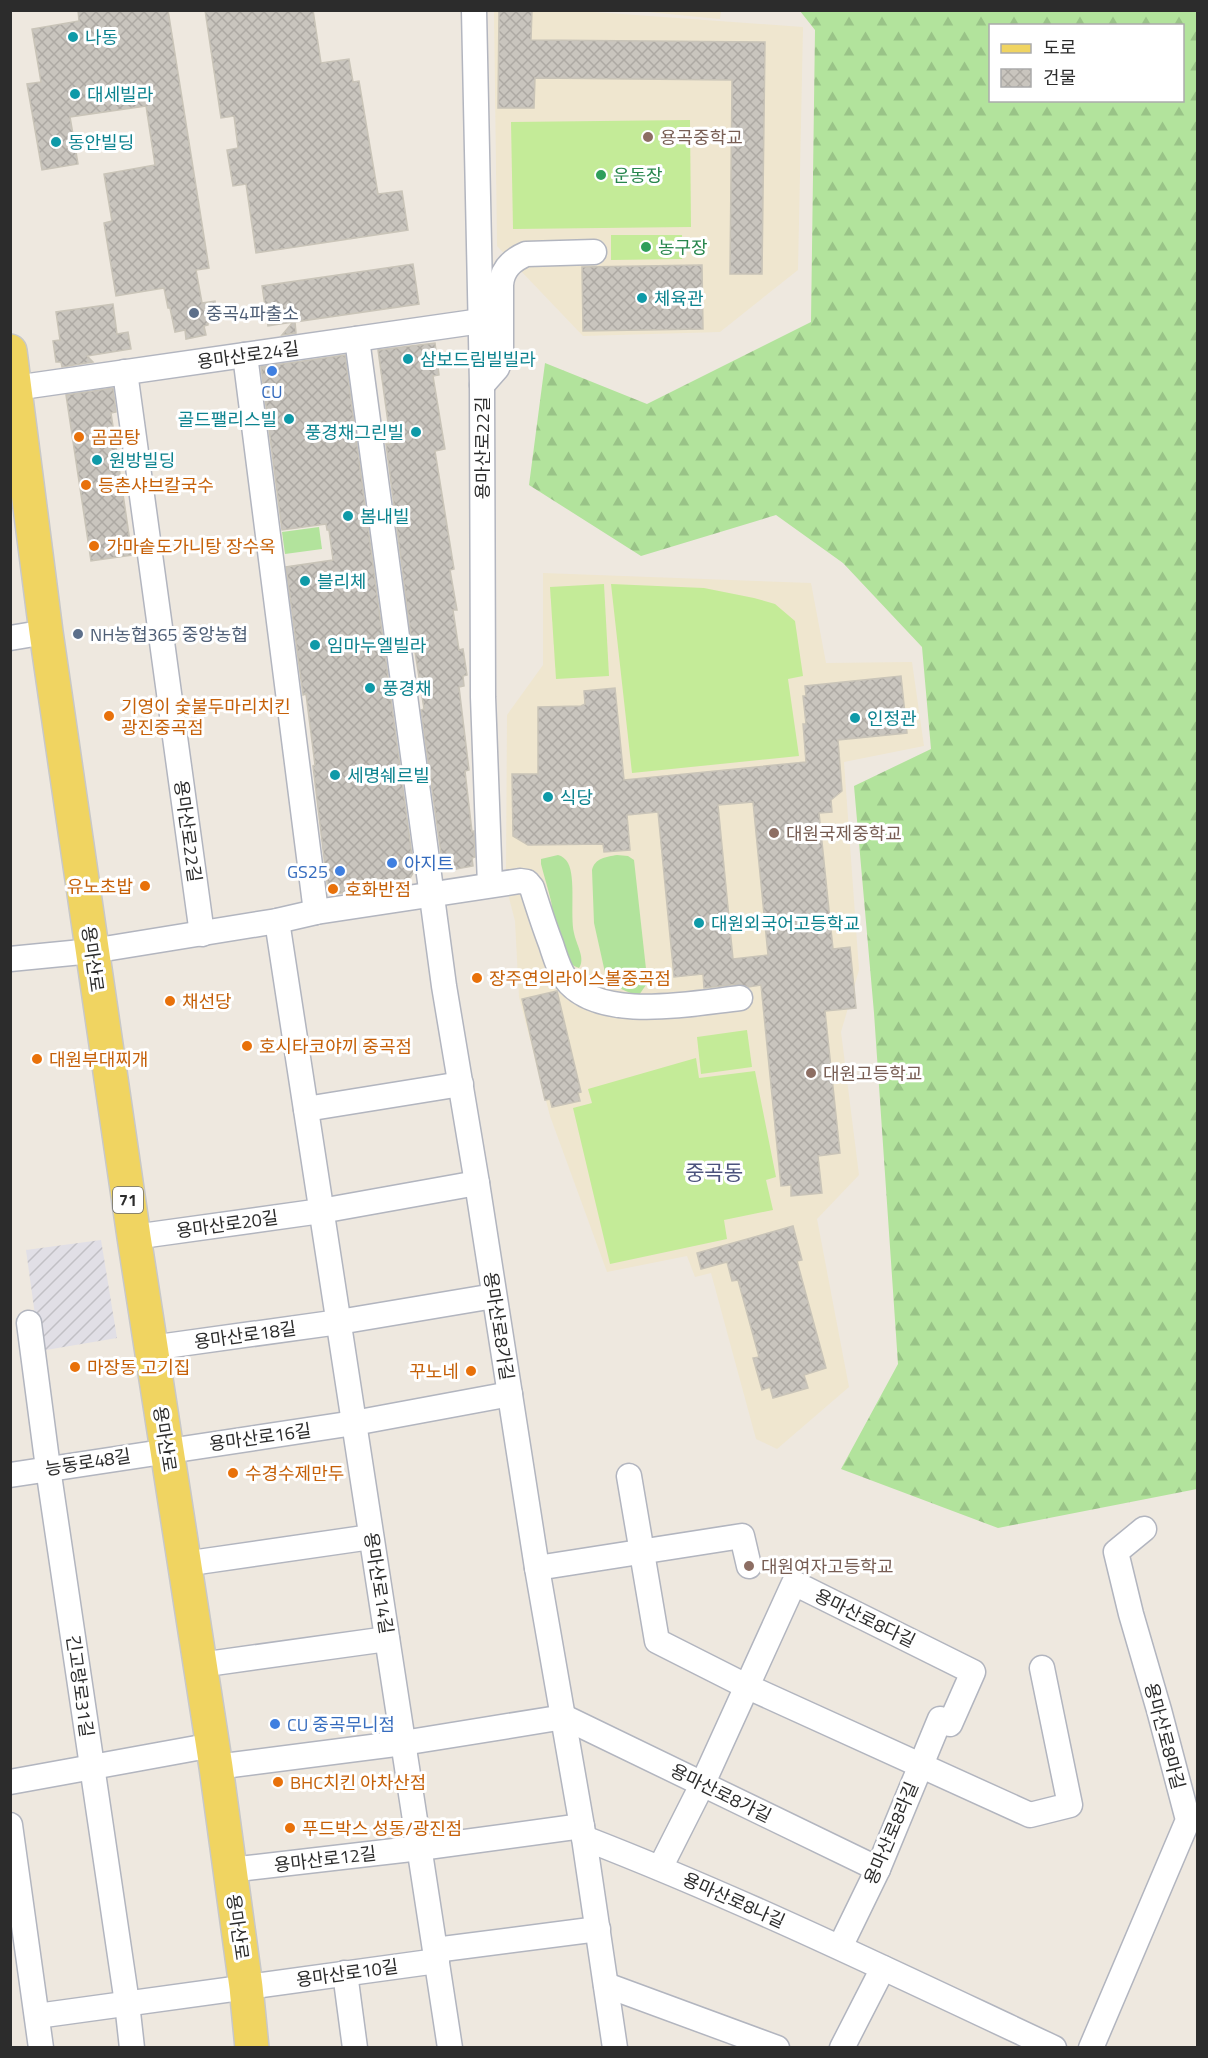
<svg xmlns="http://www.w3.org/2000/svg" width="1208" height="2058" viewBox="0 0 1208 2058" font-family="'Titillium Web','Noto Sans KR',sans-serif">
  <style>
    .industrial { fill: url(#industrial-furrows) }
    .education { fill: #efe6cf }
    .grass { fill: #b2e39c }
    .forest { fill: url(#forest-firs); fill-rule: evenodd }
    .pitch { fill: #c4eb98 }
    .building { fill: url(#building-cross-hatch); stroke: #c9c4b8; stroke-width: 1.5; fill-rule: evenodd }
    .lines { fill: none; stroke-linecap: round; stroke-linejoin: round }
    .street-casing { stroke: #b2b5bf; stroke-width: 27 }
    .primary-casing { stroke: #c8c8c8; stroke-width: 36 }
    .street { stroke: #fff; stroke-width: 24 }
    .primary { stroke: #f0d461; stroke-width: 33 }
    .culture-dot { fill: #0f9aa8; stroke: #fff; stroke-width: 2 }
    .education-dot { fill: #8d6e63; stroke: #fff; stroke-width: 2 }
    .leisure-dot { fill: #2e9e5b; stroke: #fff; stroke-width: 2 }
    .service-dot { fill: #5c6f8a; stroke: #fff; stroke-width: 2 }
    .shop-dot { fill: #3f7fe0; stroke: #fff; stroke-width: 2 }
    .food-dot { fill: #e8710a; stroke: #fff; stroke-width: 2 }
    .labels { text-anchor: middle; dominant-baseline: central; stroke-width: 6; stroke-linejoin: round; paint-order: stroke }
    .shield { fill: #fff; stroke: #6b6b6b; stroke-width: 1.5 }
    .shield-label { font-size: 16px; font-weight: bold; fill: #2c2c2c }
    .culture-label { font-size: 18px; fill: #0d838f; stroke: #fff; text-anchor: start }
    .education-label { font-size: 18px; fill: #785e54; stroke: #fff; text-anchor: start }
    .leisure-label { font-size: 18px; fill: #27864d; stroke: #fff; text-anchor: start }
    .service-label { font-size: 18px; fill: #4e5e75; stroke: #fff; text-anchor: start }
    .street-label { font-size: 18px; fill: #2c2c2c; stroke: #fff }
    .shop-label { font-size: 18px; fill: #366cbe; stroke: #fff; text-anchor: start }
    .food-label { font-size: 18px; fill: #c56008; stroke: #fff; text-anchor: start }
    .quarter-label { font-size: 21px; fill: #4c537d; stroke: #fff }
  </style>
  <defs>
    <pattern id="industrial-furrows" width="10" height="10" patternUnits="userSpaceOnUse" patternTransform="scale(1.5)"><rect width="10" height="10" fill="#e1dfe6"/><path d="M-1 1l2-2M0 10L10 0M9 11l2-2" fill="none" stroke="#c1c0c5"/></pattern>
    <pattern id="forest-firs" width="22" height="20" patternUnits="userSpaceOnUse" patternTransform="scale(1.5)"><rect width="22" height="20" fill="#b2e39c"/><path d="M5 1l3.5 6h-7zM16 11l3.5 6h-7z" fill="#99c387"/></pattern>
    <pattern id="building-cross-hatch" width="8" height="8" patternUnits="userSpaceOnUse" patternTransform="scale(1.5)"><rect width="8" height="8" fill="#c9c5be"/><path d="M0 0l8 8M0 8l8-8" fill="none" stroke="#ada9a3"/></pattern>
  </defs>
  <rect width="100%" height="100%" fill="#eee8df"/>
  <polygon class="industrial" points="101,1240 117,1338 40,1351 26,1250"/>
  <g class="education">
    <polygon points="494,11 580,11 803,27 798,270 720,332 583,336 497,246"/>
    <polygon points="638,11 721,10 721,11 720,19"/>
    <polygon points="543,573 811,583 826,663 912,662 924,746 844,762 859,970 841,1032 859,1175 817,1219 849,1387 777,1449 756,1439 711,1273 695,1277 687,1256 607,1272 550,1116 519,997 515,921 508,894 506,871 507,715 543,665"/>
  </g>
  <g class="grass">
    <polygon points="319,527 322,549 285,554 282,532"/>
    <path d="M558,855c4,1 8,4 10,8 8,15 2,52 6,70 2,11 12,26 5,35 -24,-7 -24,-47 -28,-67 -3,-13 -7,-25 -10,-37v-5z"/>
    <path d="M617,855l11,1 6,4 13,118 -1,7 -7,10c-9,-1 -29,-10 -33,-18l-12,-54 -2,-53c3,-12 14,-13 25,-15z"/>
  </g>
  <path class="forest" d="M800,11h397v1478l-199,39 -157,-59 57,-105 -24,-351 -20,-227 77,-37 -9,-102 -79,-84 -67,-48 -135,41 -112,-71 16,-122 102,41 164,-82 4,-292zM990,26h192v74h-192z"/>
  <g class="pitch">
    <polygon points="690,120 691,227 513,229 511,122"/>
    <polygon points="611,235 682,235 682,259 611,260"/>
    <polygon points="604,584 609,676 556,679 550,587"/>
    <polygon points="611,584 704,588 754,598 775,604 795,621 803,676 788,679 799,756 632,773"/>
    <polygon points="747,1030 752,1067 701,1074 697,1037"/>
    <polygon points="696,1058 699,1078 755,1071 776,1177 766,1180 773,1210 724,1220 727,1239 610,1264 573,1108 592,1103 588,1089"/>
  </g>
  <g class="building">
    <polygon points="78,10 168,10 209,268 196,270 202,303 215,301 218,319 208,321 208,325 204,326 206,335 186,339 185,330 175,332 170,308 168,308 164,288 116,296 104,223 112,221 104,174 155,165 146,106 70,117 78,164 42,170 27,84 41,82 32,29 79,21"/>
    <polygon points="205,10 313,10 321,63 349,59 353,82 359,81 378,194 402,191 408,230 256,253 246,184 233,186 227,150 238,148 234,116 221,118"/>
    <polygon points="499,10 532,10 531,40 765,42 762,274 730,274 732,80 535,78 534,108 498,108"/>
    <polygon points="413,264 419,304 295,322 296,333 282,335 293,322 268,326 262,286"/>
    <polygon points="702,265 703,329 583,331 582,267"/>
    <polygon points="113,304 117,334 128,332 131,349 87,356 93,362 62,367 61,362 56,362 53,341 60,340 56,312"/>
    <polygon points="435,343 439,375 433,376 445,449 435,451 454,569 450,570 457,610 453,610 459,650 463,649 467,675 463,676 464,686 459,687 469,770 465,771 472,832 474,831 475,857 472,858 473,866 451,870 442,861 421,710 424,709 415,652 413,652 386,444 391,444 378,350"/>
    <polygon points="345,355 414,871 409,880 370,885 371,889 334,894 328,891 313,766 315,765 306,694 303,695 286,567 333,560 329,530 327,530 326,524 282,530 261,367"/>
    <polygon points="113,388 116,412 111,413 132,555 91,561 66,395"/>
    <path d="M901,676l6,57 -69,7 4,51 -11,9 1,12 -13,1 14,136 17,-2 6,61 -31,3 15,142 -22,3 4,37 -31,3v-11l-10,1 -20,-201 -13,2 -10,-3 -34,4 -1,-14 -29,3 -16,-165 -31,3 3,35 -26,2 -1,-8 -75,1 -15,-9 -1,-62h26v-67l43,-1 4,-2 -1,-13 31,-3 9,92 182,-18 -3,-38h3l-3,-28h3l-1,-10zM753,802l15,153 -35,4 -15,-154z"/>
    <polygon points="557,991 581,1092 578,1093 580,1101 552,1107 550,1099 545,1100 522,999"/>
    <polygon points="793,1226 802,1260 797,1261 826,1368 804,1375 808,1388 773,1398 770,1387 762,1390 753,1358 759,1357 738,1280 732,1281 727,1262 701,1269 697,1253"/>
  </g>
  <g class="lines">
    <g class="street-casing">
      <g id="street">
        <polyline points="474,10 482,385 483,697 490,885"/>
        <polyline points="357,339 444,986 477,1183 537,1568 584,1838 615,2048"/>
        <polyline points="245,355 316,912"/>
        <polyline points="125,372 202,934"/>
        <path d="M482,385l15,-17 4,-10v-73c1,-16 11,-25 25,-31l68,-2"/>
        <polyline points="15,388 481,321"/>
        <polyline points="10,638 46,632"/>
        <polyline points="277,921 450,2048"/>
        <path d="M10,959l82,-8 185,-30 39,-9 204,-31 7,1 5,6c6,19 12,38 19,56 4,12 7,24 14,34 32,45 128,25 175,20"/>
        <polyline points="306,1109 461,1084"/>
        <polyline points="134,1237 321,1211 477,1183"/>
        <polyline points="29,1323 48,1468 127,2003 132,2048"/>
        <polyline points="151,1348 339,1322 494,1296"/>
        <polyline points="10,1475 354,1423 510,1394"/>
        <polyline points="629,1476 657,1641 746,1686 1030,1815 1070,1805 1042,1668"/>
        <polyline points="184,1564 371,1537"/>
        <polyline points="537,1568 742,1536 749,1566"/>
        <polyline points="200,1665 387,1639"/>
        <polyline points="216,1767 403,1743 564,1717 878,1869"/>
        <polyline points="10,1782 213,1745"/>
        <polyline points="10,1825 41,2048"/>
        <path d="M584,1838c160,62 314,137 470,210"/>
        <polyline points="660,1868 702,1785 794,1583 973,1672 950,1724 940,1719 878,1869 840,1947"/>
        <polyline points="230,1870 420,1848 582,1826"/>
        <polyline points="435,1950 598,1929"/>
        <polyline points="345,1973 355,2048"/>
        <polyline points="606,1985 777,2048"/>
        <polyline points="37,2016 437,1961"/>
        <polyline points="842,2048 883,1968"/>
        <polyline points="1091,2048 1188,1820 1159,1710 1131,1614 1116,1552 1144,1529"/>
      </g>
    </g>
    <g class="primary-casing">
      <polyline id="primary" points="10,351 46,632 134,1237 216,1767 246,1987 252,2048"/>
    </g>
    <use href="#street" class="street"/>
    <use href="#primary" class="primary"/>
  </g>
  <g class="culture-dot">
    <circle cx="73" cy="37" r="6"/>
    <circle cx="75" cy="94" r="6"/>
    <circle cx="56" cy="142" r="6"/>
    <circle cx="642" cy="298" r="6"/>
    <circle cx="408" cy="359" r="6"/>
    <circle cx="289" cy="419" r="6"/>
    <circle cx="416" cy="432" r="6"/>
    <circle cx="97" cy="460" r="6"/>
    <circle cx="348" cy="516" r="6"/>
    <circle cx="305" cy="581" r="6"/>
    <circle cx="315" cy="645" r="6"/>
    <circle cx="370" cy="688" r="6"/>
    <circle cx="855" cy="718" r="6"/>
    <circle cx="335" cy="775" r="6"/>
    <circle cx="548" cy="797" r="6"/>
    <circle cx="699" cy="923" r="6"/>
  </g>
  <g class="education-dot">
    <circle cx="648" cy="137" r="6"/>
    <circle cx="774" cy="833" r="6"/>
    <circle cx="811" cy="1073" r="6"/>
    <circle cx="749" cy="1566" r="6"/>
  </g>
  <g class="leisure-dot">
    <circle cx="601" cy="175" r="6"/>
    <circle cx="646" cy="247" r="6"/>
  </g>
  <g class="service-dot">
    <circle cx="194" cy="313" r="6"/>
    <circle cx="78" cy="634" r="6"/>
  </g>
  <g class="shop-dot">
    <circle cx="272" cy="371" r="6"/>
    <circle cx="392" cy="863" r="6"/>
    <circle cx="340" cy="871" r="6"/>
    <circle cx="275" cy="1724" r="6"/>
  </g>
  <g class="food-dot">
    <circle cx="79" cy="437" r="6"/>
    <circle cx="86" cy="485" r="6"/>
    <circle cx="94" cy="546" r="6"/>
    <circle cx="109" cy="716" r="6"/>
    <circle cx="145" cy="886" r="6"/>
    <circle cx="333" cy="889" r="6"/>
    <circle cx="477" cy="978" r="6"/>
    <circle cx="170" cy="1001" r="6"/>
    <circle cx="247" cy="1046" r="6"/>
    <circle cx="37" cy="1059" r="6"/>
    <circle cx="75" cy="1367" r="6"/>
    <circle cx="471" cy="1371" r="6"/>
    <circle cx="233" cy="1473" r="6"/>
    <circle cx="278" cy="1782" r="6"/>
    <circle cx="290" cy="1828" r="6"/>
  </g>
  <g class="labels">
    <rect class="shield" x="113" y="1187" width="30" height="26" rx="4.5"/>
    <g class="shield-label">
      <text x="128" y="1200">71</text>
    </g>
    <g class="culture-label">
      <text x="85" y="37">나동</text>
      <text x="87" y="94">대세빌라</text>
      <text x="68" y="142">동안빌딩</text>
      <text x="654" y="298">체육관</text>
      <text x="420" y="359">삼보드림빌빌라</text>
      <text x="277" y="419" text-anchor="end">골드팰리스빌</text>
      <text x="404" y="432" text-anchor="end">풍경채그린빌</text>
      <text x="109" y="460">원방빌딩</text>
      <text x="360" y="516">봄내빌</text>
      <text x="317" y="581">블리체</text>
      <text x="327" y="645">임마누엘빌라</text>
      <text x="382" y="688">풍경채</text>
      <text x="867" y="718">인정관</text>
      <text x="347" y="775">세명쉐르빌</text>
      <text x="560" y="797">식당</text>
      <text x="711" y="923">대원외국어고등학교</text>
    </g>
    <g class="education-label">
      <text x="660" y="137">용곡중학교</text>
      <text x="786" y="833">대원국제중학교</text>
      <text x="823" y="1073">대원고등학교</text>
      <text x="761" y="1566">대원여자고등학교</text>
    </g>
    <g class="leisure-label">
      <text x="613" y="175">운동장</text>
      <text x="658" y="247">농구장</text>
    </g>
    <g class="service-label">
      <text x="206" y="313">중곡4파출소</text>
      <text x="90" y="634">NH농협365 중앙농협</text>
    </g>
    <g class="street-label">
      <text transform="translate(248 355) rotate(-8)">용마산로24길</text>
      <text transform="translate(482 448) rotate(-90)">용마산로22길</text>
      <text transform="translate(188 831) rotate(82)">용마산로22길</text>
      <text transform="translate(93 959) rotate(82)">용마산로</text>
      <text transform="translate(227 1224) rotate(-8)">용마산로20길</text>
      <text transform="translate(499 1326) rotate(81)">용마산로8가길</text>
      <text transform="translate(245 1335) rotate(-8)">용마산로18길</text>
      <text transform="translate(260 1437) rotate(-8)">용마산로16길</text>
      <text transform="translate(165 1439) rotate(81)">용마산로</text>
      <text transform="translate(88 1462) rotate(-9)">능동로48길</text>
      <text transform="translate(379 1583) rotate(81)">용마산로14길</text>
      <text transform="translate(865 1618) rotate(26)">용마산로8다길</text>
      <text transform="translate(80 1686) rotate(82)">긴고랑로31길</text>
      <text transform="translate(1165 1736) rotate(75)">용마산로8마길</text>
      <text transform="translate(721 1793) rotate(26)">용마산로8가길</text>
      <text transform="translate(891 1833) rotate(-67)">용마산로8라길</text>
      <text transform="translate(325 1859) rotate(-7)">용마산로12길</text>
      <text transform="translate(734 1900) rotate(24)">용마산로8나길</text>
      <text transform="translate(238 1927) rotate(82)">용마산로</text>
      <text transform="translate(347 1973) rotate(-8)">용마산로10길</text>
    </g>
    <g class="shop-label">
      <text x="272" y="391" text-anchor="middle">CU</text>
      <text x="404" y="863">아지트</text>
      <text x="328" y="871" text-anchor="end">GS25</text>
      <text x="287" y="1724">CU 중곡무니점</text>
    </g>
    <g class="food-label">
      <text x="91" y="437">곰곰탕</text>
      <text x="98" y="485">등촌샤브칼국수</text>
      <text x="106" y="546">가마솥도가니탕 장수옥</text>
      <text x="121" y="706">기영이 숯불두마리치킨<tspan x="121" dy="21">광진중곡점</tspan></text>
      <text x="133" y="886" text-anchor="end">유노초밥</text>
      <text x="345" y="889">호화반점</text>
      <text x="489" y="978">장주연의라이스볼중곡점</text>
      <text x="182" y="1001">채선당</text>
      <text x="259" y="1046">호시타코야끼 중곡점</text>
      <text x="49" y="1059">대원부대찌개</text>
      <text x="87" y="1367">마장동 고기집</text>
      <text x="459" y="1371" text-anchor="end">꾸노네</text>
      <text x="245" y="1473">수경수제만두</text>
      <text x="290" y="1782">BHC치킨 아차산점</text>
      <text x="302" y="1828">푸드박스 성동/광진점</text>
    </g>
    <g class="quarter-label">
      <text x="714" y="1172">중곡동</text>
    </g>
  </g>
  <rect width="1208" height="2058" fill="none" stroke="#2c2c2c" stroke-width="24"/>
  <rect x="989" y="24" width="195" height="78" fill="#ffffff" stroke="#ababab" stroke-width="1.5"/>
  <rect x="1001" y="44" width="30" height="9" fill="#f0d461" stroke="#ababab" stroke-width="1.5"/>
  <text x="1043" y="54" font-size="18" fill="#2c2c2c">도로</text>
  <rect x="1001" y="69" width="30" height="18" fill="url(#building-cross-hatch)" stroke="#ababab" stroke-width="1.5"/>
  <text x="1043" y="84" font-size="18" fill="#2c2c2c">건물</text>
</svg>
